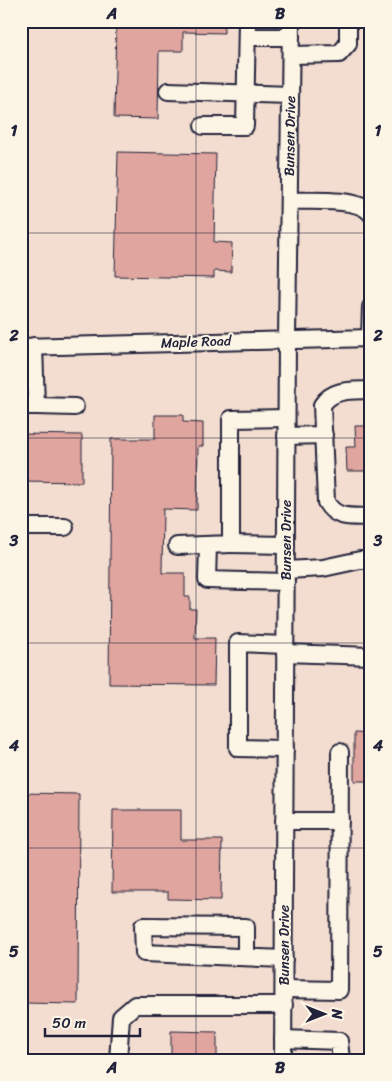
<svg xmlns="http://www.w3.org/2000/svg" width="392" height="1081" viewBox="0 0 392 1081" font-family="Sriracha,sans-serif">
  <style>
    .built { fill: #f3ddd0 }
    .building { fill: #dfa59e; stroke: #22223b }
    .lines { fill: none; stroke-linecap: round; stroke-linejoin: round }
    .minor-casing { stroke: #22223b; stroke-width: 20 }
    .minor { stroke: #fcf5e5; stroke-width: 16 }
    .grid { fill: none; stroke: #22223b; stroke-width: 1; stroke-opacity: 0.55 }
    .labels { text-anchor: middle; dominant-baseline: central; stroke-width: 4; stroke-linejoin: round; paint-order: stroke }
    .street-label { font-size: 14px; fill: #22223b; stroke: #fcf5e5 }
    .neatline { fill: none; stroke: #22223b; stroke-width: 2 }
    .grid-label { font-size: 16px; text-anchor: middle; font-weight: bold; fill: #22223b }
  </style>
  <rect width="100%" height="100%" fill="#fcf5e5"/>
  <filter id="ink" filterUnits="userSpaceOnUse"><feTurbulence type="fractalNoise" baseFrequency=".02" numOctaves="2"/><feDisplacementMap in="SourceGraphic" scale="10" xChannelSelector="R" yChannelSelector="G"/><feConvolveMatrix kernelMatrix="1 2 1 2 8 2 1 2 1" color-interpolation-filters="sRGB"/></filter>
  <g filter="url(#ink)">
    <rect class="built" x="21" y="21" width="350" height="1039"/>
    <g class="building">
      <polygon points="116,21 224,21 224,33 183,32 183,51 159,51 158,119 114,118"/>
      <polygon points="118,152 216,154 214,242 232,243 231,272 214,271 214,278 115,276"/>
      <polygon points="155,415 183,415 183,422 203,423 203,446 198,446 197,510 163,509 162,573 185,573 185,597 190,597 190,609 196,609 195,638 215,638 214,685 109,684 111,439 155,439"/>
      <polygon points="355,426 371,426 371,471 347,471 346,447 356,447"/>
      <polygon points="21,434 82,435 82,482 21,481"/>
      <polygon points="354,733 371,734 371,781 354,781"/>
      <polygon points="21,793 79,794 78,1004 21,1003"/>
      <polygon points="113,810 181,810 181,840 222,840 221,900 168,899 168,892 112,892"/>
      <polygon points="171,1031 217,1032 217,1060 171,1060"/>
    </g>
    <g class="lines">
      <g class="minor-casing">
        <g id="minor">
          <polyline points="247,37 291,37"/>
          <polyline points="291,55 339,54 348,44 348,21"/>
          <polyline points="168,91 290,95"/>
          <polyline points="203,126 245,126 247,21"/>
          <path d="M289,201c19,0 72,-4 82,13"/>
          <polyline points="370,338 371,307"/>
          <polyline points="21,347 371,338"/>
          <path d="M371,390c-19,1 -38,-2 -49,15l4,97c10,18 26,14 45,15"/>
          <polyline points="21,406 36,406 34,346"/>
          <polyline points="36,406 75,407"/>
          <polyline points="286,436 324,435"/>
          <polyline points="21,527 65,527"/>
          <polyline points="229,544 286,545"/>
          <polyline points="208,545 207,580 286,582"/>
          <polyline points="177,546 231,544 231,419 286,418"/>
          <polyline points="286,570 323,568 360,560 371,560"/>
          <polyline points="285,653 371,656"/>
          <polyline points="285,749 238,748 238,643 285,645"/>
          <polyline points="284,821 340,821"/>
          <polyline points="246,957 246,927 143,926 144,953 284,959"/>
          <polyline points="284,989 339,990 340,752"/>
          <polyline points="283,1039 339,1041 341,1060"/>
          <polyline points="118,1060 121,1017 135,1005 284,1005"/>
          <polyline points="283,1060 287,339 291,21"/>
        </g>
      </g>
      <use href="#minor" class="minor"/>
    </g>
  </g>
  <path class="grid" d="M196,21v1039M21,233h350M21,438h350M21,643h350M21,848h350"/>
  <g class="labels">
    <g class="street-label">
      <text transform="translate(290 136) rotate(-89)">Bunsen Drive</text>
      <text transform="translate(196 342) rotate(-2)">Maple Road</text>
      <text transform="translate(286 540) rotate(-90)">Bunsen Drive</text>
      <text transform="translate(284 945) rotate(-90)">Bunsen Drive</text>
    </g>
  </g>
  <rect width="392" height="1081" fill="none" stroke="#fcf5e5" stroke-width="55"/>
  <g transform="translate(324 1014) rotate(90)" stroke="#fcf5e5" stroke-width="4" paint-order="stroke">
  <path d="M0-4L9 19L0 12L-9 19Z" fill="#22223b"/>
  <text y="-8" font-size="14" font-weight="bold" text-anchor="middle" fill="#22223b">N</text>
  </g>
  <path d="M45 1028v8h95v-8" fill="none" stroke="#22223b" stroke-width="2.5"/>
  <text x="52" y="1028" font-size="15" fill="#22223b" stroke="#fcf5e5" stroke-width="4" paint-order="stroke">50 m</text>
  <rect x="28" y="28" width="336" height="1026" class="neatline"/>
  <g class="grid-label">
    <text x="112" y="19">A</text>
    <text x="280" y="19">B</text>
    <text x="14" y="136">1</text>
    <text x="378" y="136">1</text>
    <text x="14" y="341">2</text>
    <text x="378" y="341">2</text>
    <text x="14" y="546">3</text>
    <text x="378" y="546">3</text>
    <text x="14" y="751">4</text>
    <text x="378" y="751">4</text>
    <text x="14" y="957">5</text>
    <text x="378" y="957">5</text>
    <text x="112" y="1073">A</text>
    <text x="280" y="1073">B</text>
  </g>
</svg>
